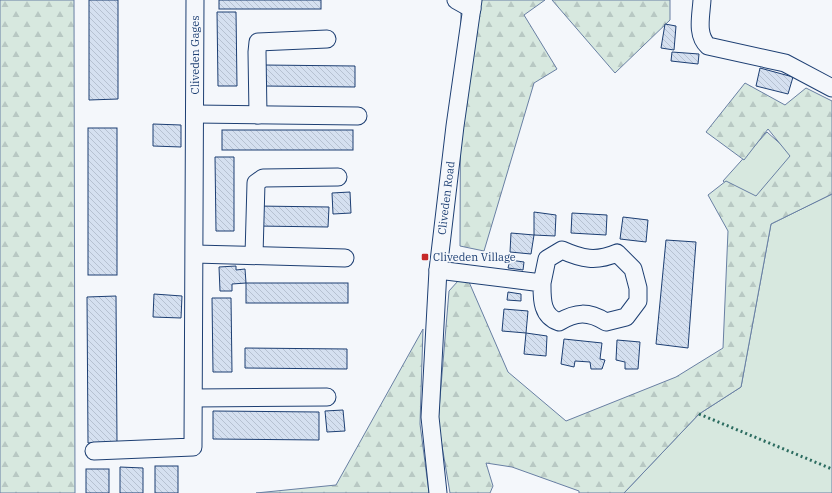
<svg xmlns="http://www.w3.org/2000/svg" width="832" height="493" viewBox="0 0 832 493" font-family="'IBM Plex Serif',serif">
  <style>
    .grass { fill: #d7e8df; stroke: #687fa3 }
    .forest { fill: url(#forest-firs); stroke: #687fa3 }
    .building { fill: url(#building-back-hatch); stroke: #1d3f73 }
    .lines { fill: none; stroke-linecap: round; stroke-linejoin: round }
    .minor-casing { stroke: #1d3f73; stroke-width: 19 }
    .minor { stroke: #f4f7fb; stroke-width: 17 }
    .hedge { stroke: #2c6c60; stroke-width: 3; stroke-dasharray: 2 3; stroke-linecap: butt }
    .poi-dot { fill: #c62828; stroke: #f4f7fb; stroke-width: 1.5 }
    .labels { text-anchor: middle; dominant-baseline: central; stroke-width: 3; stroke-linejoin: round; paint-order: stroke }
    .street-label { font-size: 11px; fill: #1d3f73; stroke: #f4f7fb }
    .poi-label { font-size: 11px; fill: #1d3f73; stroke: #f4f7fb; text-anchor: start }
  </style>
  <defs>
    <pattern id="forest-firs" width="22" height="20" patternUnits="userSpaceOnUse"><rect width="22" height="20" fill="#d7e8df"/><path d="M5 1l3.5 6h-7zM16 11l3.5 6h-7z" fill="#b8c8c3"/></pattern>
    <pattern id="building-back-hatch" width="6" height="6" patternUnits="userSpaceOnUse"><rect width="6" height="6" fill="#d5e0f0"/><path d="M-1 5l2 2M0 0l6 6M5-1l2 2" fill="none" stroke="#b6c1d1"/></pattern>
  </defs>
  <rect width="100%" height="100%" fill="#f4f7fb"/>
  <g class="grass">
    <polygon points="767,132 794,156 751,205 723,181"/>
    <polygon points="832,194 832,493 624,493 699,414 741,387 771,224"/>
  </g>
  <g class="forest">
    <polygon points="0,0 74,0 75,493 0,493"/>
    <polygon points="461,0 545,0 524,15 557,69 534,83 484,251 460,246"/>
    <polygon points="552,0 670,0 670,20 615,73"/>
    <polygon points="745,83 785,105 806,88 832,101 832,194 771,224 741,387 699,414 624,493 579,493 579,491 512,467 486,463 493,486 490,493 450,493 438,422 449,291 458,281 469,282 508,372 566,421 676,377 723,348 728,231 708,195 726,181 756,196 790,156 768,129 744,160 706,132"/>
    <polygon points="423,329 420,424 429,493 256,493 336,485"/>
  </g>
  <g class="building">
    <polygon points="89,0 118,0 118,99 89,100"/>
    <rect x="219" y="0" width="102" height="9"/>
    <polygon points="217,12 236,12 237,86 218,86"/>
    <polygon points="665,24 676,26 674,50 661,48"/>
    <polygon points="672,52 699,54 698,64 671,61"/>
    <polygon points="264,65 355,66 355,87 264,86"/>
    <polygon points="760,68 793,77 788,94 756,86"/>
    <polygon points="153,124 181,125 181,147 153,146"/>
    <rect x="88" y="128" width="29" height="147"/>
    <rect x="222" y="130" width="131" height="20"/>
    <polygon points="215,157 234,157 234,231 216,231"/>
    <polygon points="350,192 351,213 333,214 332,193"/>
    <polygon points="257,206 329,207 328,227 257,226"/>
    <polygon points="534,212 556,215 555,236 534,235"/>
    <polygon points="572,213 607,215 606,235 571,233"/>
    <polygon points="623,217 648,220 646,242 620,239"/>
    <polygon points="511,233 534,235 531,254 510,252"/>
    <polygon points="666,240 696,242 688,348 656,344"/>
    <polygon points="510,260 524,262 523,270 508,268"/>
    <polygon points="236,266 236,270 245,269 246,283 232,284 232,291 220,291 219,267"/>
    <rect x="246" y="283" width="102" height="20"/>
    <polygon points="508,292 521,294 521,301 507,300"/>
    <polygon points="154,294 182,296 181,318 153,317"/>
    <polygon points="116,296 117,443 88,443 87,297"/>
    <polygon points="212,298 231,298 232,372 213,372"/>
    <polygon points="504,309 528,311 526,333 502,331"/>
    <polygon points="526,333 547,336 546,356 524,354"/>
    <polygon points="564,339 602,343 600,359 605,360 602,369 591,369 590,362 575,361 574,367 561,364"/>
    <polygon points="617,340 640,342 638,369 625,369 625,362 616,360"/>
    <polygon points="245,348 347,349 347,369 245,368"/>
    <polygon points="343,410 345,431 327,432 325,411"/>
    <polygon points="213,411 319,412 319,440 213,439"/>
    <rect x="155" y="466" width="23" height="27"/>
    <polygon points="120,467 143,468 143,493 120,493"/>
    <rect x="86" y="469" width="23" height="24"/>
  </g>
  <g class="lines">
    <g class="minor-casing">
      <g id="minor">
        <polyline points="456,0 472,9"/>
        <path d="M702,0c-1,16 -6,35 6,46l77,17 47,25"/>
        <polyline points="195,114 358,116"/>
        <polyline points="258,115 257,52 258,42 327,39"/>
        <polyline points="195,254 345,258"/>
        <polyline points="254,255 256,183 263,178 338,177"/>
        <path d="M438,270l104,13 5,-24 15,-9c20,9 34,12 55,3l16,16 5,19v13l-12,16 -20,5c-18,-11 -30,-10 -47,0 -18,-6 -17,-24 -17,-39"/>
        <polyline points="194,398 327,397"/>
        <polyline points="94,451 193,447 195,0"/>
        <polyline points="438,493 430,417 438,270 455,126 473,0"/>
      </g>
    </g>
    <use href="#minor" class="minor"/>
    <polyline class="hedge" points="699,414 832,469"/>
  </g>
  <rect class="poi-dot" x="421" y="253" width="8" height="8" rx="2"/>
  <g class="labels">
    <g class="street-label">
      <text transform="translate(195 55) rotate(-90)">Cliveden Gages</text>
      <text transform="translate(446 198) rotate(-83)">Cliveden Road</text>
    </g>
    <g class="poi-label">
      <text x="433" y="257">Cliveden Village</text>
    </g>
  </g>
</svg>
